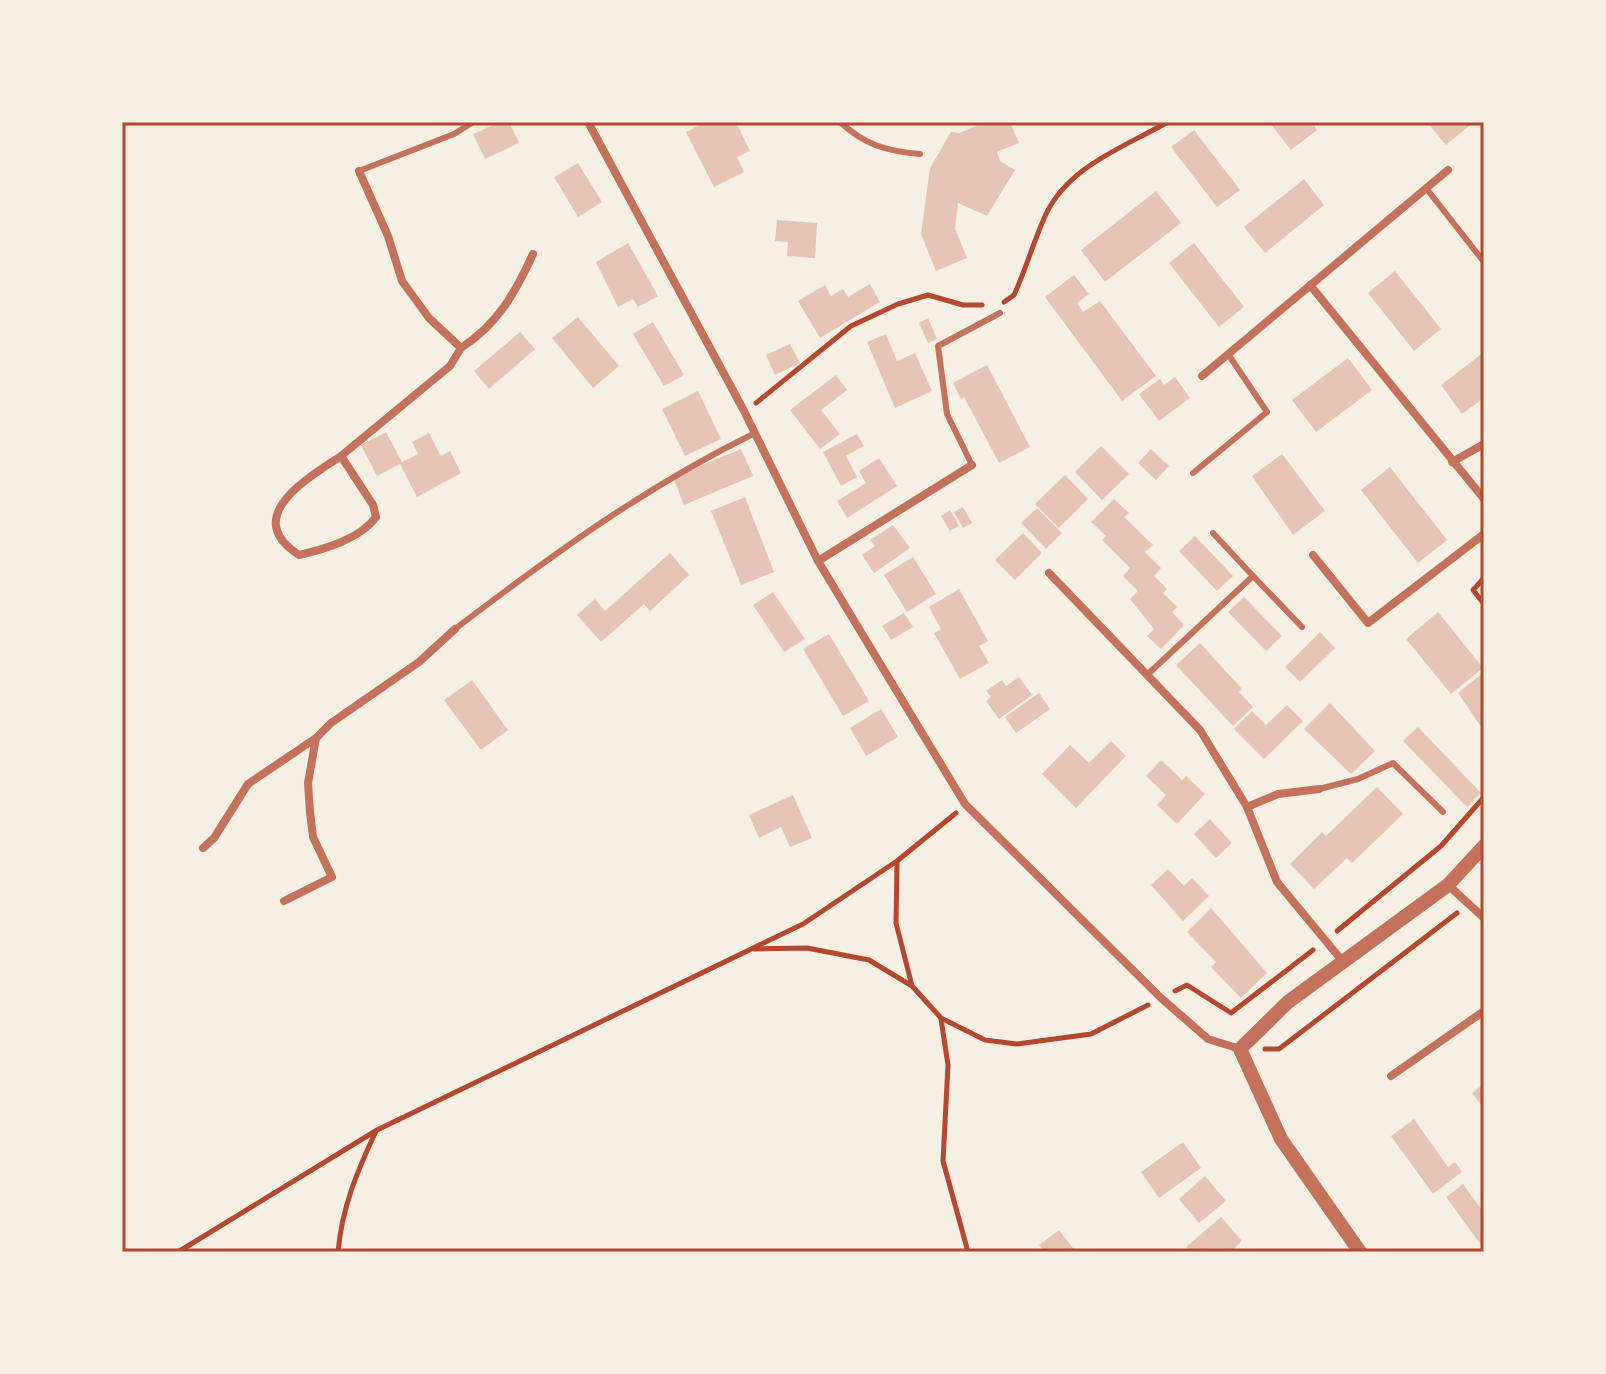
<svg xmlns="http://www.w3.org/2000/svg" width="1606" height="1374" viewBox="0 0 1606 1374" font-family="Figtree,sans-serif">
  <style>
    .building { fill: #e6c5b7 }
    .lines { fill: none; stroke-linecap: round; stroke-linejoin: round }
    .path { stroke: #b5482f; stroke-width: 5 }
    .service { stroke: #c5725c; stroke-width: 6 }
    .minor { stroke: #c5725c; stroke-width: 8 }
    .tertiary { stroke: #c5725c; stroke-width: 14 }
    .neatline { fill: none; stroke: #b5482f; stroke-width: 3 }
  </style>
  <rect width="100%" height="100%" fill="#f6efe4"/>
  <g class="building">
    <polygon points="500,122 509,122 519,143 485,159 473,134"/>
    <polygon points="706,122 736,122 750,151 737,157 744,172 714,187 686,132"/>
    <polygon points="977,122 1010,122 1019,143 997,152 1000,161 1015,170 987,216 958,203 955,229 967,258 936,271 921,234 930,168 951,132 959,133 978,125"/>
    <polygon points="1269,122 1312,122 1317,130 1291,150"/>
    <polygon points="1427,122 1474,122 1446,145"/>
    <polygon points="1194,130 1240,190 1217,207 1171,147"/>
    <polygon points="578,163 602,202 578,217 554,177"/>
    <polygon points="1304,179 1324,205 1265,253 1244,227"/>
    <polygon points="1156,191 1181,223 1105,282 1081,250"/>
    <polygon points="777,220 817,223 815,258 787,256 788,242 775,241"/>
    <polygon points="628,243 658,296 638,307 633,299 618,307 596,262"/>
    <polygon points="1194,243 1244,307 1219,327 1169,263"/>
    <polygon points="1395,271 1441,329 1414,351 1368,293"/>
    <polygon points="1074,275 1089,294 1077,303 1083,312 1100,301 1156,376 1122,401 1045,297"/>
    <polygon points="870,284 880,302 820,338 798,301 825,285 831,296 843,289 848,297"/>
    <polygon points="578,317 619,366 593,388 552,338"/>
    <polygon points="928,318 937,339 928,343 919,323"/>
    <polygon points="653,322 684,375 664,386 633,334"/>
    <polygon points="520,332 535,349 489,389 474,371"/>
    <polygon points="886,334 897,361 915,353 932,391 895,408 867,342"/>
    <polygon points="790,344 800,363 775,375 766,355"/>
    <polygon points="1484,352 1484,398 1462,414 1441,385"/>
    <polygon points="1348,358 1372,390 1316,432 1292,400"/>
    <polygon points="987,365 1030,447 999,463 964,397 961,399 953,383"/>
    <polygon points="836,375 847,390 821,410 840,434 820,449 790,410"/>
    <polygon points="1175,377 1190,398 1159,421 1139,394 1160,379 1164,385"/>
    <polygon points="698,391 721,439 685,456 662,409"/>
    <polygon points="386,432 402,462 418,454 412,442 429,433 441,456 450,451 461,473 417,497 400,464 377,476 361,445"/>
    <polygon points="857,434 864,446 846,456 857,477 841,486 823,452"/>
    <polygon points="1101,446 1129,474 1102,500 1075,472"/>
    <polygon points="741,449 753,476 684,505 673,477"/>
    <polygon points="1151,449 1169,466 1156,480 1138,463"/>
    <polygon points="1282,454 1325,511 1293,535 1252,476"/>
    <polygon points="879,458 897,486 847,518 837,501 866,483 859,471"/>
    <polygon points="1390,467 1447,540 1418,563 1361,490"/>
    <polygon points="1065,475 1088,499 1059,528 1035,504"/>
    <polygon points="745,497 774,572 741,585 711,511"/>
    <polygon points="1114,499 1129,513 1124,517 1153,545 1145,552 1161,568 1154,576 1167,589 1163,593 1177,607 1172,612 1184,625 1161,649 1147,636 1154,629 1130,599 1138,591 1123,576 1130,568 1102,540 1106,536 1091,522"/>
    <polygon points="963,507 972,523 963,528 954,512"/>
    <polygon points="1037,508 1062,533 1046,549 1021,523"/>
    <polygon points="950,510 959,526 950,531 941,516"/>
    <polygon points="893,525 910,548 874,573 862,555 875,546 870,540"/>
    <polygon points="1023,533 1042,553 1015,580 995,560"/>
    <polygon points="1195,536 1233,576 1217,591 1179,551"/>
    <polygon points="670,553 689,575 650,611 644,604 601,642 577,615 595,599 605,611"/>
    <polygon points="913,557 936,594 907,612 884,575"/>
    <polygon points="959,589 988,641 979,646 989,663 960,679 934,633 941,629 929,607"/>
    <polygon points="773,592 805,639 784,652 753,605"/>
    <polygon points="1244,597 1282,636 1266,651 1228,612"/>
    <polygon points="1438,612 1483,668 1451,694 1406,639"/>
    <polygon points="904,613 913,627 891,640 882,626"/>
    <polygon points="1320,632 1335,648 1300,682 1285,667"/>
    <polygon points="829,634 869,701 843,716 803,649"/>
    <polygon points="1200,643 1242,689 1239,692 1253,707 1233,726 1176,665"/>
    <polygon points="1484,672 1484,731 1458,693"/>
    <polygon points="1019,677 1032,695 999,719 986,701 991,697 986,691 1002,680 1006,686"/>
    <polygon points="472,680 508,730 481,750 444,700"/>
    <polygon points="1039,693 1050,709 1016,733 1005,717"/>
    <polygon points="1330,703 1375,751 1351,774 1304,729"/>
    <polygon points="1287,705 1303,721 1264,759 1234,729 1252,711 1266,725"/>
    <polygon points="881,709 898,737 866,756 850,728"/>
    <polygon points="1418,727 1481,793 1467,807 1403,741"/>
    <polygon points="1111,741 1126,756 1076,808 1042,774 1070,745 1089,763"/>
    <polygon points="1161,760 1182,780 1186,776 1205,794 1177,824 1157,805 1166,795 1146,776"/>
    <polygon points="1377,787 1403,814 1352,863 1347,858 1314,889 1290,864 1322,832 1326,836"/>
    <polygon points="793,795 812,838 790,847 781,827 759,838 749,815"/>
    <polygon points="1210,819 1232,843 1216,858 1194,834"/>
    <polygon points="1168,869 1184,886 1192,878 1209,896 1183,921 1151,885"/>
    <polygon points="1211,908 1267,973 1241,998 1211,967 1216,962 1187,932"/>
    <polygon points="1484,1084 1484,1109 1472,1093"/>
    <polygon points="1414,1119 1448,1167 1455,1162 1462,1172 1433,1194 1391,1136"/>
    <polygon points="1183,1142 1201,1168 1159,1198 1141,1172"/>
    <polygon points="1205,1176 1226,1201 1199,1223 1179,1199"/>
    <polygon points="1463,1184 1484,1213 1484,1249 1446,1197"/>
    <polygon points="1221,1217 1242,1241 1230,1252 1191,1252 1186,1247"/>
    <polygon points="1059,1230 1076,1252 1045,1252 1039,1245"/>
  </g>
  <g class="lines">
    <g class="path">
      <path d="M1004,302l10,-7c12,-26 20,-55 32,-81 23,-48 78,-67 122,-92"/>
      <polyline points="756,403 851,326 898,304 928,295 963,305 982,305"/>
      <polyline points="1484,578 1473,590 1484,604"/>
      <polyline points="897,862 896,923 912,986"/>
      <polyline points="1337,931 1441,846 1484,797"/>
      <polyline points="754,949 807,948 869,960 912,986 941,1018 985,1040 1017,1044 1091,1034 1148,1005"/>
      <polyline points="1175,991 1187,985 1231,1013 1313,950"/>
      <polyline points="941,1019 948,1065 943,1161 968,1252"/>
      <polyline points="1265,1049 1279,1049 1457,913"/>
      <polyline points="178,1252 377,1130 803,924 897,861 956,813"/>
      <path d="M338,1252c4,-45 19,-80 38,-121"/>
    </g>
    <g class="service">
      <path d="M840,122c25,23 46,29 80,32"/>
      <polyline points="359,171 454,134 473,122"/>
      <polyline points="1426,188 1484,262"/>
      <polyline points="972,465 947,414 938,346 1000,313"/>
      <polyline points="1193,473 1267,412 1228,354"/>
      <polyline points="1253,576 1302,627"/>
      <path d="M455,629c97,-74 190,-142 300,-196"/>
      <polyline points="1148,674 1253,576 1213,533"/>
      <polyline points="1319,789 1358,779 1393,763 1443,812"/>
    </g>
    <g class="minor">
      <polyline points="588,122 743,409 818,561 965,804 1161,998 1208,1039 1240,1049"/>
      <path d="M359,171l29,65 14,45 27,37 32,30c37,-24 54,-55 72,-94"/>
      <polyline points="1310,285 1484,499"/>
      <polyline points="1202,376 1448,170"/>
      <path d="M341,456c-33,22 -101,61 -42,99 26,-6 61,-16 77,-38l-3,-12 -32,-49 109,-90 11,-18"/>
      <polyline points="1452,462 1484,444"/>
      <polyline points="1313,555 1368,623 1484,534"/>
      <polyline points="818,561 972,465"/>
      <polyline points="1049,573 1200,730 1247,807 1277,882 1344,963"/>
      <polyline points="1247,807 1278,794 1319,789"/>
      <polyline points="203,848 214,838 248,784 316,738"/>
      <polyline points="1448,885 1484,918"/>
      <polyline points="284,901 332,877 313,837 310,812 308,783 316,738 331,723 419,662 455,629"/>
      <polyline points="1391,1076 1484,1011"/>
    </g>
    <polyline class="tertiary" points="1360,1252 1281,1139 1240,1049 1288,1002 1448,885 1484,846"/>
  </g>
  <rect width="1606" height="1374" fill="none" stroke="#f6efe4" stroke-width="248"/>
  <rect x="124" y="124" width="1358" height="1126" class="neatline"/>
</svg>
